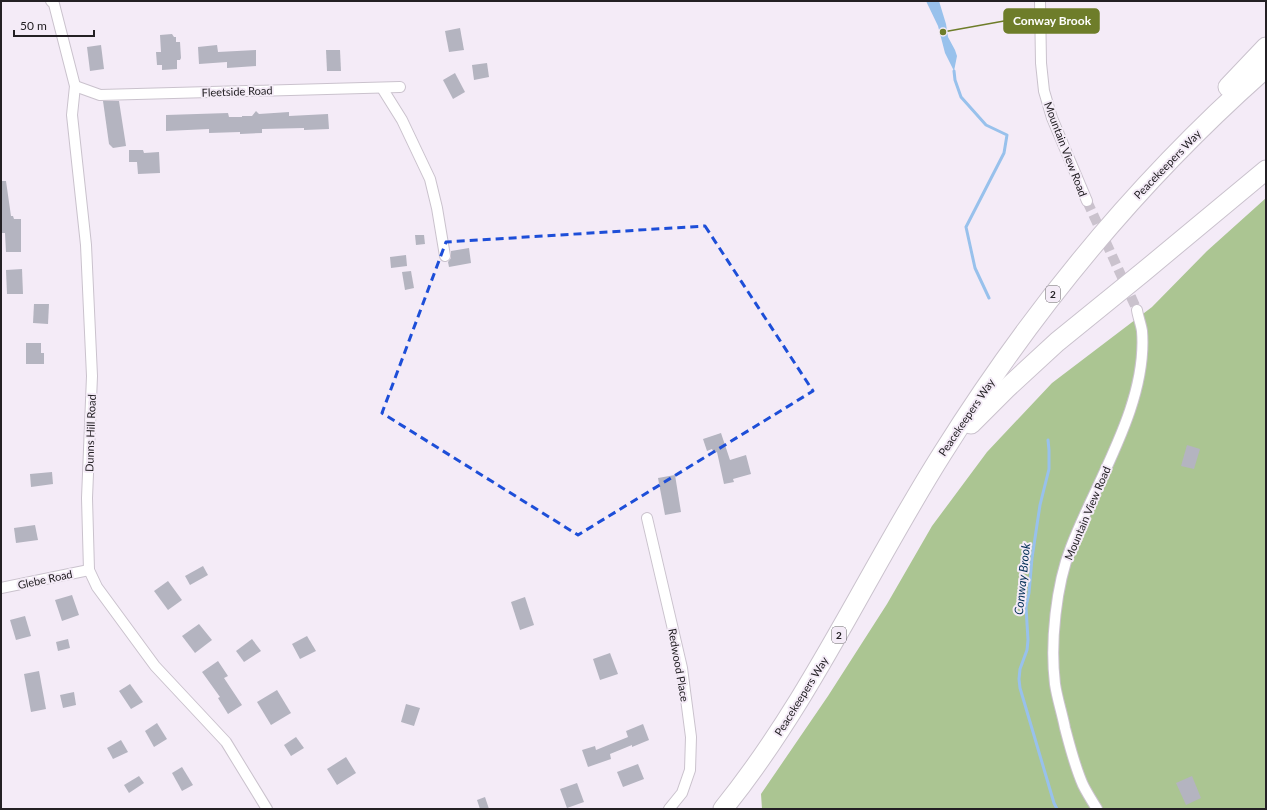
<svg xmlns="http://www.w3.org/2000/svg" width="1267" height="810" viewBox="0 0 1267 810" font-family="Lato,sans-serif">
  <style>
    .forest { fill: #abc592 }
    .water { fill: #98c1ec }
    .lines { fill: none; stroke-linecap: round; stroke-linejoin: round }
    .stream { stroke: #98c1ec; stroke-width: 3 }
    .building { fill: #b4b4c0 }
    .minor-tunnel { stroke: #cac2cd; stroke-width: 10; stroke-dasharray: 10 5; stroke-linecap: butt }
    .minor-casing { stroke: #cac2cd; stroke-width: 12 }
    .motorway-casing { stroke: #cac2cd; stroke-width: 21 }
    .minor { stroke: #fff; stroke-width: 10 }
    .motorway { stroke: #fff; stroke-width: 19 }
    .marked { fill: none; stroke: #1d4ed8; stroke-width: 3; stroke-dasharray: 8 5; stroke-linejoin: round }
    .labels { text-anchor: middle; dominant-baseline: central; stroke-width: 4; stroke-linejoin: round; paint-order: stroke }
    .shield { fill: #f4ebf7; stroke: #625d63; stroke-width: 1 }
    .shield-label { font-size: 10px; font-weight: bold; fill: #232024 }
    .street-label { font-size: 11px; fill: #232024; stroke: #f4ebf7 }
    .water-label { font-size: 12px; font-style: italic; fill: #002e55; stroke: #f4ebf7 }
    .leader { fill: none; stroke: #6e7d2a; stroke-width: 1.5 }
    .callout-dot { fill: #6e7d2a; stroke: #f4ebf7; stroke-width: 1.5 }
    .callout { fill: #6e7d2a; stroke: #6e7d2a; stroke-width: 1.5 }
    .callout-label { font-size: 12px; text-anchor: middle; font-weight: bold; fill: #fff }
  </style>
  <rect width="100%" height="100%" fill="#f4ebf7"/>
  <polygon class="forest" points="1266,198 1266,809 762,809 761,794 828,696 887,604 932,526 987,452 1052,383 1152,307 1207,251"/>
  <polygon class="water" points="926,1 939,1 946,24 948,37 955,50 957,56 954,71 945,53 938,26"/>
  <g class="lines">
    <g class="stream">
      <polyline points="954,71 955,80 961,97 986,125 1007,135 1004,153 966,227 975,268 989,298"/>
      <polyline points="1048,440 1049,450 1049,469 1040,505 1032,558 1029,593 1026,607 1028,640 1027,650 1020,669 1019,679 1020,688 1054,803 1057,809"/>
    </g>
  </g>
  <g class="building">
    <polygon points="460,28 464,50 449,52 445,31"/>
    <polygon points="172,34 174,37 176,37 176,42 180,42 181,58 180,60 177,60 177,69 162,70 162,65 157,65 156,52 161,52 160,35"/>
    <polygon points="101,45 104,69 90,71 87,47"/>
    <polygon points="217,45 218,52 256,50 256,66 227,68 227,62 199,64 198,47"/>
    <polygon points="326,50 340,50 341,71 327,71"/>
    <polygon points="487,63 489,77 474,80 472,65"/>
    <polygon points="455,73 465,92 453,99 443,80"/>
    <polygon points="103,101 119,101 126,146 113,148 109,144"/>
    <polygon points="256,111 259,114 289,112 289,116 328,114 329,129 304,130 304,128 262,129 262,133 240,134 240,132 209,133 209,129 166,131 166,115 228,113 229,117 242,117 242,116 252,116"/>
    <polygon points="129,150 143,150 144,153 159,152 160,173 138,174 137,162 129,162"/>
    <polygon points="1,181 6,181 11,216 13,216 14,219 21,219 21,252 6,252 5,233 1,233"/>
    <polygon points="415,235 424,235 425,244 416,245"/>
    <polygon points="469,248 471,263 449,267 448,262 451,258 451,251"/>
    <polygon points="406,255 407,266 391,268 390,257"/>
    <polygon points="22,269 23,294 7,294 6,270"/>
    <polygon points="411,271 414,288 405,290 402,272"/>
    <polygon points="34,304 49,304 48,324 33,323"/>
    <polygon points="26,343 41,343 41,353 44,353 44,364 26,364"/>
    <polygon points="721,433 730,460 746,455 751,474 733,479 734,482 724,484 717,452 714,453 712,449 707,451 703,439"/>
    <polygon points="1187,445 1200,449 1194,469 1181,466"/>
    <polygon points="52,472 53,484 31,487 30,474"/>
    <polygon points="675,475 681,512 665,515 658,478"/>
    <polygon points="35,525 38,540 16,543 14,528"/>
    <polygon points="203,566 208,575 190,585 185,576"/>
    <polygon points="168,581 182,600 168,610 154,591"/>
    <polygon points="72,595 79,615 62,621 55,600"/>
    <polygon points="525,597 534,625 520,630 511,602"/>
    <polygon points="25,616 31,636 16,640 10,620"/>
    <polygon points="199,624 212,640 195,653 182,636"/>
    <polygon points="307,636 316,651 300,659 292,644"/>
    <polygon points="68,639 70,648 58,651 56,642"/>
    <polygon points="252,639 261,651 244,662 236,651"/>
    <polygon points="610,653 618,674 600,680 593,659"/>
    <polygon points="218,661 228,676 224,678 242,705 228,714 218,698 220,697 202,672"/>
    <polygon points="39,671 46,709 31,712 24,674"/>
    <polygon points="130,684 143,702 131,709 119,691"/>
    <polygon points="277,690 291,713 271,725 257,702"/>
    <polygon points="74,692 76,705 63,708 60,695"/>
    <polygon points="406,704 420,708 414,726 401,722"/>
    <polygon points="157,723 167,739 154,747 145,731"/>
    <polygon points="643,724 649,740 632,747 632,745 610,754 611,759 588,767 582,750 595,746 596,750 628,737 626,731"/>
    <polygon points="296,737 304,748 291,756 284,745"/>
    <polygon points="121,740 128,752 113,759 107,748"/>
    <polygon points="346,757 356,773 337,785 327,769"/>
    <polygon points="638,764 644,779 623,787 617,772"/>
    <polygon points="182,767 193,785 182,791 172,773"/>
    <polygon points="139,776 144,783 129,793 124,785"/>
    <polygon points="1192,776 1201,798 1186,805 1176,783"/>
    <polygon points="577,783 584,802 567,808 560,789"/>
    <polygon points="485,797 489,809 480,809 477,800"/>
  </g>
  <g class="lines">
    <polyline class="minor-tunnel" points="1087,201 1137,310"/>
    <g class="minor-casing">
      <g id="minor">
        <polyline points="51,1 54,4 75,86 72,115 86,245 92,376 87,498 89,570 97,587 155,666 226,742 267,809"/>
        <polyline points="1040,1 1041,63 1044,91 1052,118 1087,201"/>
        <polyline points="75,86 100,95 400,87"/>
        <polyline points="382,88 402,120 430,179 437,208 445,256"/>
        <polyline points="647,518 682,668 691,737 690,770 682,793 669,809"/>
        <polyline points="1,588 89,570"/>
        <path d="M1097,809c-5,-8 -10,-16 -14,-24 -8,-18 -13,-38 -18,-57 -3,-15 -8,-30 -10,-44 -5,-41 1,-99 16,-137 25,-66 77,-143 71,-216 -1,-7 -4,-14 -5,-21"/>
      </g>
    </g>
    <g class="motorway-casing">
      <g id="motorway">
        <polyline points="1228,87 1266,47"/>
        <polyline points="971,424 1006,389 1057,342 1142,273 1266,170"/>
        <path d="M723,809c88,-109 145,-238 219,-355 90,-144 197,-274 324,-386"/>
      </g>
    </g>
    <use href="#minor" class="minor"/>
    <use href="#motorway" class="motorway"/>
  </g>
  <path class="marked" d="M705,226l108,165 -235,144 -196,-122 64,-171z"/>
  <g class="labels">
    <g class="shield">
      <rect x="1046" y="286" width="14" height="16" rx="3"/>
      <rect x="832" y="627" width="14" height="16" rx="3"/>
    </g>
    <g class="shield-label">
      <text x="1053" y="294">2</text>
      <text x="839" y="635">2</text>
    </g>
    <g class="street-label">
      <text transform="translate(237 91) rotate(-2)">Fleetside Road</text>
      <text transform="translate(1066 149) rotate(69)">Mountain View Road</text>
      <text transform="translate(1167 164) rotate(-46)">Peacekeepers Way</text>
      <text transform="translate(966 417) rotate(-56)">Peacekeepers Way</text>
      <text transform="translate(90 433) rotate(-88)">Dunns Hill Road</text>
      <text transform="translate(1087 513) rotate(-67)">Mountain View Road</text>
      <text transform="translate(45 579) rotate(-12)">Glebe Road</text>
      <text transform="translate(679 665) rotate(80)">Redwood Place</text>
      <text transform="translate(801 696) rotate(-58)">Peacekeepers Way</text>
    </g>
    <g class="water-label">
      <text transform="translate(1022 579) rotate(-84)">Conway Brook</text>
    </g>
  </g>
  <path class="leader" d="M943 32L1004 21"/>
  <circle class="callout-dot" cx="943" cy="32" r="4"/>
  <rect class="callout" x="1004" y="9" width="95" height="24" rx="4"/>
  <g class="callout-label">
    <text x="1052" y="25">Conway Brook</text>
  </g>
  <rect width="1267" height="810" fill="none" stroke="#232024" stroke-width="4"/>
  <path d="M14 30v6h80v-6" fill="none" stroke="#232024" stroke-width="2"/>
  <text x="20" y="30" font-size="12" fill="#232024" stroke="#f4ebf7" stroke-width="3" paint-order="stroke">50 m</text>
</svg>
